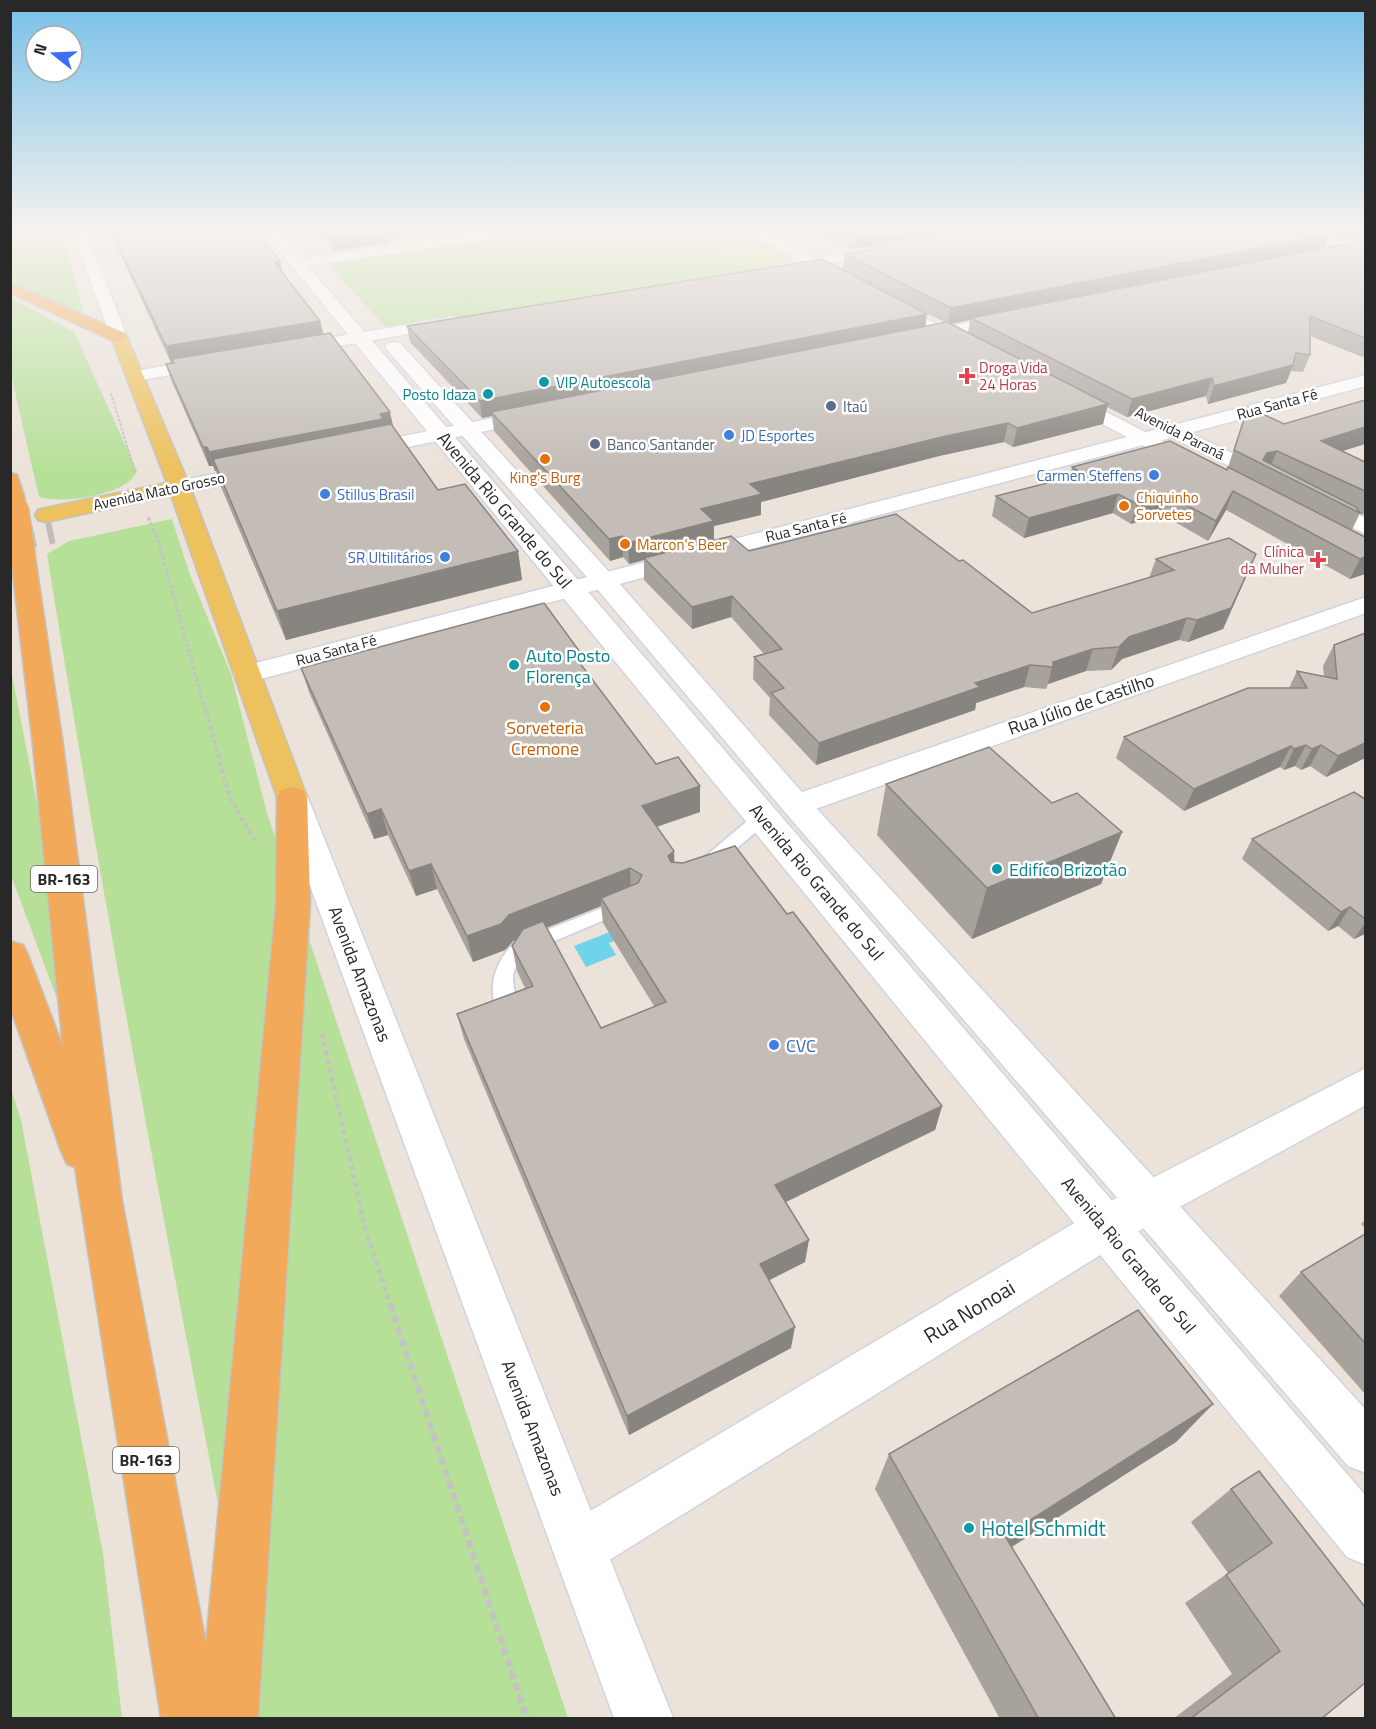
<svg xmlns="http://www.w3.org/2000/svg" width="1376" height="1729" viewBox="0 0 1376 1729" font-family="'Titillium Web',sans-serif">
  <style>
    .green { fill: #b6e098 }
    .pitch { fill: #cae793 }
    .water { fill: #6fd3eb }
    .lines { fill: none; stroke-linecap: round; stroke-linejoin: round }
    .primary-tunnel { stroke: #c4bdb6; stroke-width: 25; stroke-dasharray: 25 13; stroke-linecap: butt }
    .service-casing { stroke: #d0d4e1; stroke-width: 4 }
    .minor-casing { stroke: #d0d4e1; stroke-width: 3 }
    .tertiary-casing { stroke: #d0d4e1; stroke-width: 3 }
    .secondary-casing { stroke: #d0d4e1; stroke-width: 3 }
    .primary-casing { stroke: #c3c3c3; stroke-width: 3 }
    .trunk-casing { stroke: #c3c3c3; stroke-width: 3 }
    .path-far5 { stroke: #c3c3c3; stroke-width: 1.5; stroke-dasharray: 2 1.5; stroke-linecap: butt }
    .path-far4 { stroke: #c3c3c3; stroke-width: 2; stroke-dasharray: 3 1.5; stroke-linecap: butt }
    .path-far3 { stroke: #c3c3c3; stroke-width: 3; stroke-dasharray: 4 2; stroke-linecap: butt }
    .path-far2 { stroke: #c3c3c3; stroke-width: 4; stroke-dasharray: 4.5 3; stroke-linecap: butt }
    .path-far1 { stroke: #c3c3c3; stroke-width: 4.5; stroke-dasharray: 5 4; stroke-linecap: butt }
    .path { stroke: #c3c3c3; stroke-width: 6; stroke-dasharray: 8 4.5; stroke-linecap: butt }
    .service { fill: #fff; fill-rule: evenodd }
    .minor { fill: #fff; fill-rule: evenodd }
    .tertiary { fill: #fff; fill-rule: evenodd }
    .secondary { fill: #fff; fill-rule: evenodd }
    .primary { fill: #ecc15e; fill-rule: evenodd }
    .trunk { fill: #f2a95a; fill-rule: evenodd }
    .trunk-bridge-far1-casing { stroke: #c3c3c3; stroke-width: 21; stroke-linecap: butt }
    .trunk-bridge-casing { stroke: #c3c3c3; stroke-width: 27; stroke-linecap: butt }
    .trunk-bridge-far1 { stroke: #f2a95a; stroke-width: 20 }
    .trunk-bridge { stroke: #f2a95a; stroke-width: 25 }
    .wall { fill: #a8a29d; fill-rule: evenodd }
    .shaded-wall { fill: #888480 }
    .building { fill: #c3bcb7; stroke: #888480; stroke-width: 1.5 }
    .health-dot { fill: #e0444e; stroke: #fff; stroke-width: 2 }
    .culture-dot { fill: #0f9aa8; stroke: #fff; stroke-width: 2 }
    .service-dot { fill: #5c6f8a; stroke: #fff; stroke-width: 2 }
    .shop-dot { fill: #3f7fe0; stroke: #fff; stroke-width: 2 }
    .food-dot { fill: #e8710a; stroke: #fff; stroke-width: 2 }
    .labels { text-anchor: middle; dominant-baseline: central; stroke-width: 5; stroke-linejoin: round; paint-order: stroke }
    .far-health-label { font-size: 15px; fill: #be3a42; stroke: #fff; text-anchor: start }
    .far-culture-label { font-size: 15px; fill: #0d838f; stroke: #fff; text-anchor: start }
    .far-street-label { font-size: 15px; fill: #282828; stroke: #fff }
    .far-service-label { font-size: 15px; fill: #4e5e75; stroke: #fff; text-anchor: start }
    .far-shop-label { font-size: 15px; fill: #366cbe; stroke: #fff; text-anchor: start }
    .far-food-label { font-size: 15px; fill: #c56008; stroke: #fff; text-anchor: start }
    .shield { fill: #fff; stroke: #686868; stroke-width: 1.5 }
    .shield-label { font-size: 16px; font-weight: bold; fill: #282828 }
    .street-label { font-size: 18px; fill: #282828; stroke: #fff }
    .culture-label { font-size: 18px; fill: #0d838f; stroke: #fff; text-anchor: start }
    .food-label { font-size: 18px; fill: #c56008; stroke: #fff }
    .shop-label { font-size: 18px; fill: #366cbe; stroke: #fff; text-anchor: start }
    .near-street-label { font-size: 21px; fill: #282828; stroke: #fff }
    .near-culture-label { font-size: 21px; fill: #0d838f; stroke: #fff; text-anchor: start }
  </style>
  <rect width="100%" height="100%" fill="#ebe2da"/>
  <g class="green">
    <polygon points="11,228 62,228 84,315 11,281"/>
    <polygon points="557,228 738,228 800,261 388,329 325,262"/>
    <path d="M10,298l64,34 63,139c-10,25 -75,33 -98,26l-28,-123z"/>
    <path d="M172,519l18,56 41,99 36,139 301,905h-309c-74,-387 -150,-774 -212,-1164l22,-13z"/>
    <polygon points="11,670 96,1104 11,875"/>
    <polygon points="10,1086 21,1120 103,1554 122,1718 11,1718"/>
  </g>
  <polygon class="pitch" points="740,237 778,258 739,264 703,243"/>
  <polygon class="water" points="620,928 626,936 609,943 616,955 586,967 574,946"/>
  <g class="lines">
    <polyline class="primary-tunnel" points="10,540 53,531"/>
    <g class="service-casing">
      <g id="service">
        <polygon points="141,228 156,228 82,243 79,241"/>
        <polygon points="763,812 769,813 771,817 769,821 713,868 701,868 699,864 701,860 757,813"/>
        <path d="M622,900l6,2 3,4 -3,4 -102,43c-26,26 -3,38 -14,59l-7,2 -7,-2c-12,-24 -2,-51 16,-69z"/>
      </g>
    </g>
    <g class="minor-casing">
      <g id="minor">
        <polygon points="510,228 547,228 540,232 298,267 291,263 298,259"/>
        <polygon points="1267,228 1289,228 1326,239 1364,243 1366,251 1325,247"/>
        <polygon points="888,246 895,250 893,253 779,272 772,268 779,264"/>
        <polygon points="453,317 459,319 461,322 459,325 293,354 284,349 293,344"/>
        <polygon points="213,358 219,359 222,363 219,367 135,381 126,376 135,371"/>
        <polygon points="1366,375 1366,386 257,680 247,682 237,680 233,674 237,668"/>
        <polygon points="1366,597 1366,613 807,812 796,815 785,812 780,805 785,798"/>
        <polygon points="1366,1068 1366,1105 1163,1216 598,1567 579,1575 560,1567 552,1548 560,1529 1133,1188"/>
      </g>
    </g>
    <g class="tertiary-casing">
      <g id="tertiary">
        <polygon points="71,228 85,228 127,337 125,341 119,342 111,337"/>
        <polygon points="261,228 275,228 1366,1496 1366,1565 1347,1557"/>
        <polygon points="740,228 758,228 977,346 968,351 962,350"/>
        <polygon points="394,342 400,343 611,574 807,798 1366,1410 1366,1473 1348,1466 785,812 593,584 388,351 385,347 388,343"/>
        <polygon points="1064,390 1203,462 1206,466 1203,470 1189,470 1057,400 1055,396 1057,392"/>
        <polygon points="1174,425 1277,475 1281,479 1277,483 1263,483 1167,435 1164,431 1167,427"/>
        <polygon points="1316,495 1366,518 1366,534 1308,507 1305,502 1308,497"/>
        <polygon points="293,788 304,791 308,798 673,1718 614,1718 278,798 282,791"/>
      </g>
    </g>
    <g class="secondary-casing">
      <g id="secondary">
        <polygon points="1014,313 1020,315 1022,318 1020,321 917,343 909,338 917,333"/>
        <polygon points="537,409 547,415 544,419 359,457 352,455 349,451 352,447 359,445"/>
        <polygon points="264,464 271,466 274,470 271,474 179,493 171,492 168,487 171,482 179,481"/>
      </g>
    </g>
    <g class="primary-casing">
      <polygon id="primary" points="119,332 127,337 190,487 307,797 303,804 292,807 281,804 277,797 171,495 46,522 38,520 35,515 38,510 46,508 167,483 111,337"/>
    </g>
    <g class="trunk-casing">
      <g id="trunk">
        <polygon points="10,283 125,333 127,337 119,342 113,341 10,293"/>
        <polygon points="10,473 17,475 25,499 22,504 10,505"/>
        <polygon points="23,550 31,552 35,557 63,745 122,1201 206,1644 276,904 277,797 281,790 292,787 303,790 307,797 310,904 258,1718 161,1718 75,1167 67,1164 61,1151 10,1007 10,941 23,945 28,955 63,1047 33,745 11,557 15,552"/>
      </g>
    </g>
    <g class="path-far5">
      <polyline points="46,228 55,258 71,289"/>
      <polyline points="645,228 612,253 755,269"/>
      <path d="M559,250l29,2 10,5v4c-19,13 -45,13 -65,2l2,-7z"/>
      <polyline points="596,255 726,235"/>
      <polyline points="462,303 512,268 463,263"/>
      <polyline points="390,310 374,291 535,264"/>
    </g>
    <polyline class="path-far4" points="111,393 135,472"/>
    <polyline class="path-far3" points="148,517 158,540 206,713"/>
    <polyline class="path-far2" points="206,711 230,798 257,844"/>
    <polyline class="path-far1" points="322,1033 365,1228 390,1304"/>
    <polyline class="path" points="390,1303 527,1718"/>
    <use href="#service" class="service"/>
    <use href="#minor" class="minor"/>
    <use href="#tertiary" class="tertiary"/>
    <use href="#secondary" class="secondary"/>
    <use href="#primary" class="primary"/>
    <use href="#trunk" class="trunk"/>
    <g class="trunk-bridge-far1-casing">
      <polyline id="trunk-bridge-far1" points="14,499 16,510"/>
    </g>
    <g class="trunk-bridge-casing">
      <polyline id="trunk-bridge" points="16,509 23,557"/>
    </g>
    <use href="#trunk-bridge-far1" class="trunk-bridge-far1"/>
    <use href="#trunk-bridge" class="trunk-bridge"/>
  </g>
  <g class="wall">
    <polygon points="314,228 463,228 411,235 388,240 389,243 333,251"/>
    <path d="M807,228h558v130l-55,-22v19l-7,17 -12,-1 -5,12 -78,21 -2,-8 -79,21 -20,-10 -4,17 -90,23 -9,-5 -65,14 -178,46v13l-47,11v14l35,11 210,10 73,52 117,-35 7,-19 91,16 -24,54 -35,13 -9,-2 -57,19 -11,11 -25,1 -38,13 -2,5 -22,-2 -48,16 -1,7 -159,55 -47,-50 1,-17 -17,-19 1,-22 10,-3 -33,-37 -39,12 -48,-49v-20l-15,4 -6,-7 -13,4 -116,-130 -2,-15 -10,2 -72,-76 -3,-16h519l18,-4 -101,-52 1,-16 27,-4 1,-4 -22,3zM1329,237l32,4 -36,7zM970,320l-2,13 -17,-9z"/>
    <polygon points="112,233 280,261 283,274 320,321 323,334 393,426 438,490 518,551 522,580 286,640 221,487 216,471 215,471 213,466 209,466 172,382 166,364 173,362 171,363 117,247"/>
    <polygon points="1248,407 1284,424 1365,444 1342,451 1365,462 1365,515 1360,513 1352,530 1365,537 1365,574 1350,579 1226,510 1208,541 1161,514 1131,524 1113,513 1024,538 992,516 996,496 1070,477 1072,467 1227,470"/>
    <polygon points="1334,645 1365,758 1326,777 1310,766 1301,770 1295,766 1284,770 1280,767 1184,811 1116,758 1124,737 1289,688 1297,671 1324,676 1323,666"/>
    <path d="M581,665l75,99 44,48 -43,15 17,35 113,52 155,192 -7,24 -149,72 19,60 -36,18 22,68 -162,87 -165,-396 -7,-25 68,-26 -8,-17 -5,-25 4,-6 -3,1 -8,9 -32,12 -36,-73 -21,7 -28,-61 -14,4 -65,-147 -8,-24zM601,906l2,17 51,83 -53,22 -55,-100z"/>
    <polygon points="886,784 1052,803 1122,832 1101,884 972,939 877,835"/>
    <polygon points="1365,799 1365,934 1354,939 1338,926 1328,931 1242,859 1252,839"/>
    <polygon points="1365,1220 1365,1228 1361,1224"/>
    <polygon points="1365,1234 1365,1394 1279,1296 1301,1272"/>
    <polygon points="1213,1404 1176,1442 1012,1547 1116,1719 1000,1719 875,1489 889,1454"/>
    <polygon points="1259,1471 1321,1719 1173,1719 1232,1674 1185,1603 1228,1573 1191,1522 1231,1489"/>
  </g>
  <g class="shaded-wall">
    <polygon points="384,228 463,228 411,235 388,240 389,243 333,251 330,236"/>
    <polygon points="890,228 977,228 872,244 872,246 850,249 852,234"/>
    <polygon points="1330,234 1324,249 971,318 970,320 948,324 951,308"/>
    <polygon points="280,261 283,276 274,262"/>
    <polygon points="927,314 925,329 491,412 492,416 482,418 480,401"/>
    <polygon points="320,321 324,337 172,359 173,362 171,363 166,346"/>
    <polygon points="1293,365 1286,383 1208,404 1214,386"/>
    <polygon points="1212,378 1206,396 1127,417 1132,399"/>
    <polygon points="1108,404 1103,424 1013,447 1017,428"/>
    <polygon points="390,412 394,430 213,459 216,471 215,471 209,452"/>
    <polygon points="1008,423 1004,442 939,456 761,502 761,515 714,526 714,542 644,558 644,560 629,564 628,543 701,509 750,484 942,437"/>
    <polygon points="1365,427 1365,444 1313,460 1321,441"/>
    <polygon points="203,447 207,447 213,466 209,466"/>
    <polygon points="1277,451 1270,468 1263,460 1267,453"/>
    <polygon points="1233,491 1226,510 1208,541 1216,521"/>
    <polygon points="1118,494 1113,513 1024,538 1029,518"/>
    <polygon points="1168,495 1161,514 1131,524 1137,504"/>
    <polygon points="622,536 623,557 610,561 609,539"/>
    <polygon points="518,551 522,580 286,640 277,611"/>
    <polygon points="1256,554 1223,629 1188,642 1197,620"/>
    <polygon points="1365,557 1365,574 1350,579 1360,559"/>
    <polygon points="732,596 731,617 692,629 692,607"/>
    <polygon points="1187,618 1179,640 1122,659 1111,670 1119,647 1129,637"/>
    <polygon points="1093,649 1086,671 1048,684 1053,662"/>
    <polygon points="580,652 582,677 573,654"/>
    <polygon points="1030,665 1024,687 976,703 975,710 816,765 819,743 975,683"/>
    <polygon points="1365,743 1365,758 1326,777 1338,756"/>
    <polygon points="1306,745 1295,766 1284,770 1294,749"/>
    <polygon points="1321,745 1310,766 1301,770 1312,749"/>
    <polygon points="1291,746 1280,767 1184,811 1194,789"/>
    <polygon points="700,786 700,812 643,831 642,806"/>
    <polygon points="381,809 388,835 374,839 367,814"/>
    <polygon points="1122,832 1101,884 972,939 987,888"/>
    <polygon points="674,851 675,876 668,856"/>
    <polygon points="431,864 437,889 416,896 409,871"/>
    <polygon points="630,868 631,894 601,898 601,906 513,941 505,950 473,962 467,936 509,915"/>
    <polygon points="1350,907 1338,926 1328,931 1341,912"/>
    <polygon points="1365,923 1365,934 1354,939"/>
    <polygon points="942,1106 935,1130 773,1208 775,1185"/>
    <polygon points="809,1240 805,1262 758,1286 760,1264"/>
    <polygon points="795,1327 791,1348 629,1435 627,1416"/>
    <polygon points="1213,1404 1176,1442 981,1566 1005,1536"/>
  </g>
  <g class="building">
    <polygon points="145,228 253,228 280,261 274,262 320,321 166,346 112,233"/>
    <polygon points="324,228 386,228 330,236"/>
    <polygon points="839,228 890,228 852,234"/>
    <polygon points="969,228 1311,228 1330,234 951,308 844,254 881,248 872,244"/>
    <polygon points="1365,240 1365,338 1310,316 1310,355 1296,353 1293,365 1214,386 1212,378 1132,399 971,318"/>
    <polygon points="822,259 927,314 480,401 407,326"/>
    <polygon points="947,322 1108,404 1017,428 1008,423 942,437 750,484 762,494 701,509 714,521 628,543 622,536 609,539 491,412"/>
    <polygon points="330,333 390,412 380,414 383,419 209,452 207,447 203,447 166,364 174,363 172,359"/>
    <polygon points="1365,400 1365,427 1321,441 1365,462 1365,491 1277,451 1267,453 1263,460 1356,507 1360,513 1234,450 1248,407 1284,424"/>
    <polygon points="391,424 438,490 465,484 518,551 277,611 213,459"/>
    <polygon points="1170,441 1227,470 1228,467 1365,537 1365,557 1360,559 1233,491 1216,521 1168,495 1137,504 1118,494 1029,518 996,496 1083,474 1072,467"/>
    <polygon points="896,514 959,561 963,560 1032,613 1174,570 1156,559 1229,538 1256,554 1231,608 1197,620 1187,618 1129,637 1119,647 1093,649 1053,662 1053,667 1030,665 975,683 980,687 819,743 771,693 784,688 754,657 782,649 732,596 692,607 644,558 731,536 749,551"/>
    <polygon points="544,603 580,652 573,654 656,764 678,757 700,786 642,806 674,851 668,856 671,862 683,863 735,846 787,914 793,912 942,1106 775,1185 809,1240 760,1264 795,1327 627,1416 457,1014 533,986 512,946 523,929 543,921 601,1028 666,1002 601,898 638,883 642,875 630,868 509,915 501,924 467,936 431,864 409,871 381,809 367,814 301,668"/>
    <polygon points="1365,633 1365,743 1338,756 1321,745 1312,749 1306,745 1294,749 1291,746 1194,789 1124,737 1248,688 1307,688 1297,671 1337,679 1334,645"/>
    <polygon points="989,747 1052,803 1077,793 1122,832 987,888 886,784"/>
    <polygon points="1354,792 1365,799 1365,919 1350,907 1341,912 1252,839"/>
    <polygon points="1365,1234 1365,1343 1301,1272"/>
    <polygon points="1138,1310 1213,1404 1005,1536 1116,1719 1039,1719 889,1454"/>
    <polygon points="1259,1471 1365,1607 1365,1683 1321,1719 1190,1719 1280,1651 1226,1575 1272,1543 1231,1489"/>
  </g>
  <linearGradient id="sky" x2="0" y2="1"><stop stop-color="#77c0e9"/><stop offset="0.49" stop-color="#f6f2ee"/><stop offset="1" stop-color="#f6f2ee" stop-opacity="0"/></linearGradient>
  <rect width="1376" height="470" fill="url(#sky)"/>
  <g class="health-dot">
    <path d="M964 367h6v6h6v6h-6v6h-6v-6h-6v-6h6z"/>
    <path d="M1315 551h6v6h6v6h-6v6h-6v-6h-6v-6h6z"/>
  </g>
  <g class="culture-dot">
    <circle cx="544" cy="382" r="6"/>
    <circle cx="488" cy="394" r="6"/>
    <circle cx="514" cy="665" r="6"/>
    <circle cx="997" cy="869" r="6"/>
    <circle cx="969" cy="1528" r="6"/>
  </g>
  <g class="service-dot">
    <circle cx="831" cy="406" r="6"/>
    <circle cx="595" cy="444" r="6"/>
  </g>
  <g class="shop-dot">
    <circle cx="729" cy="435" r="6"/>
    <circle cx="1154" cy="475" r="6"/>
    <circle cx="325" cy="494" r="6"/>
    <circle cx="445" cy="557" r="6"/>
    <circle cx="774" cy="1045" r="6"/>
  </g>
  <g class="food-dot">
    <circle cx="545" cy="459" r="6"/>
    <circle cx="1124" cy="506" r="6"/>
    <circle cx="625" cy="544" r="6"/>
    <circle cx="545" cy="707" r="6"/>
  </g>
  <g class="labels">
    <g class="far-health-label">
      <text x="979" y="367">Droga Vida<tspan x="979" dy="17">24 Horas</tspan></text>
      <text x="1304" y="551" text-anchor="end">Clínica<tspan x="1304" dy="17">da Mulher</tspan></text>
    </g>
    <g class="far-culture-label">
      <text x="556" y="382">VIP Autoescola</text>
      <text x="476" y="394" text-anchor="end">Posto Idaza</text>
    </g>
    <g class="far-street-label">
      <text transform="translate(1277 404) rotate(-15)">Rua Santa Fé</text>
      <text transform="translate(1180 433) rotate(27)">Avenida Paraná</text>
      <text transform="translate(159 491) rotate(-12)">Avenida Mato Grosso</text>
      <text transform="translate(806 527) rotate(-14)">Rua Santa Fé</text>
      <text transform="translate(336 650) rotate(-15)">Rua Santa Fé</text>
    </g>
    <g class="far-service-label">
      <text x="843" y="406">Itaú</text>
      <text x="607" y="444">Banco Santander</text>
    </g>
    <g class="far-shop-label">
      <text x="741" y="435">JD Esportes</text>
      <text x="1142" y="475" text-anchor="end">Carmen Steffens</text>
      <text x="337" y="494">Stillus Brasil</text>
      <text x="433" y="557" text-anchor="end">SR Ultilitários</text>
    </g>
    <g class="far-food-label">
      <text x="545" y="477" text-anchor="middle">King's Burg</text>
      <text x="1136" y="497">Chiquinho<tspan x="1136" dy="17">Sorvetes</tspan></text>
      <text x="637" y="544">Marcon's Beer</text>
    </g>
    <g class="shield">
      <rect x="31" y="866" width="66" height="26" rx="4.5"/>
      <rect x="113" y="1447" width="66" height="26" rx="4.5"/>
    </g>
    <g class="shield-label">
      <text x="64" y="879">BR-163</text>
      <text x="146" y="1460">BR-163</text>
    </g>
    <g class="street-label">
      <text transform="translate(505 510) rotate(50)">Avenida Rio Grande do Sul</text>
      <text transform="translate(1081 704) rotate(-19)">Rua Júlio de Castilho</text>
      <text transform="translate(817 882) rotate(50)">Avenida Rio Grande do Sul</text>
      <text transform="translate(360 974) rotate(69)">Avenida Amazonas</text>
      <text transform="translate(1129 1255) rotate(50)">Avenida Rio Grande do Sul</text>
      <text transform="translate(533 1428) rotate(69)">Avenida Amazonas</text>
    </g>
    <g class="culture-label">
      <text x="526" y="655">Auto Posto<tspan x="526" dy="21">Florença</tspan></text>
      <text x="1009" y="869">Edifíco Brizotão</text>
    </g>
    <g class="food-label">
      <text x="545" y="727">Sorveteria<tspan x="545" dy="21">Cremone</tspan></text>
    </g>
    <g class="shop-label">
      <text x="786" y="1045">CVC</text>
    </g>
    <g class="near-street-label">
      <text transform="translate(969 1311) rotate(-31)">Rua Nonoai</text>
    </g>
    <g class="near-culture-label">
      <text x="981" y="1528">Hotel Schmidt</text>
    </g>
  </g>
  <rect width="1376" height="1729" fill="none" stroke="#282828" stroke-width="24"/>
  <g transform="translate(54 54) rotate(288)"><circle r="28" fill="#ffffff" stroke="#a9a9a9" stroke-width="1.5"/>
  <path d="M0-4.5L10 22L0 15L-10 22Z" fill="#3d6df4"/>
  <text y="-9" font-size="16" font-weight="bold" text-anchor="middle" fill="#282828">N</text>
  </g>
</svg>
